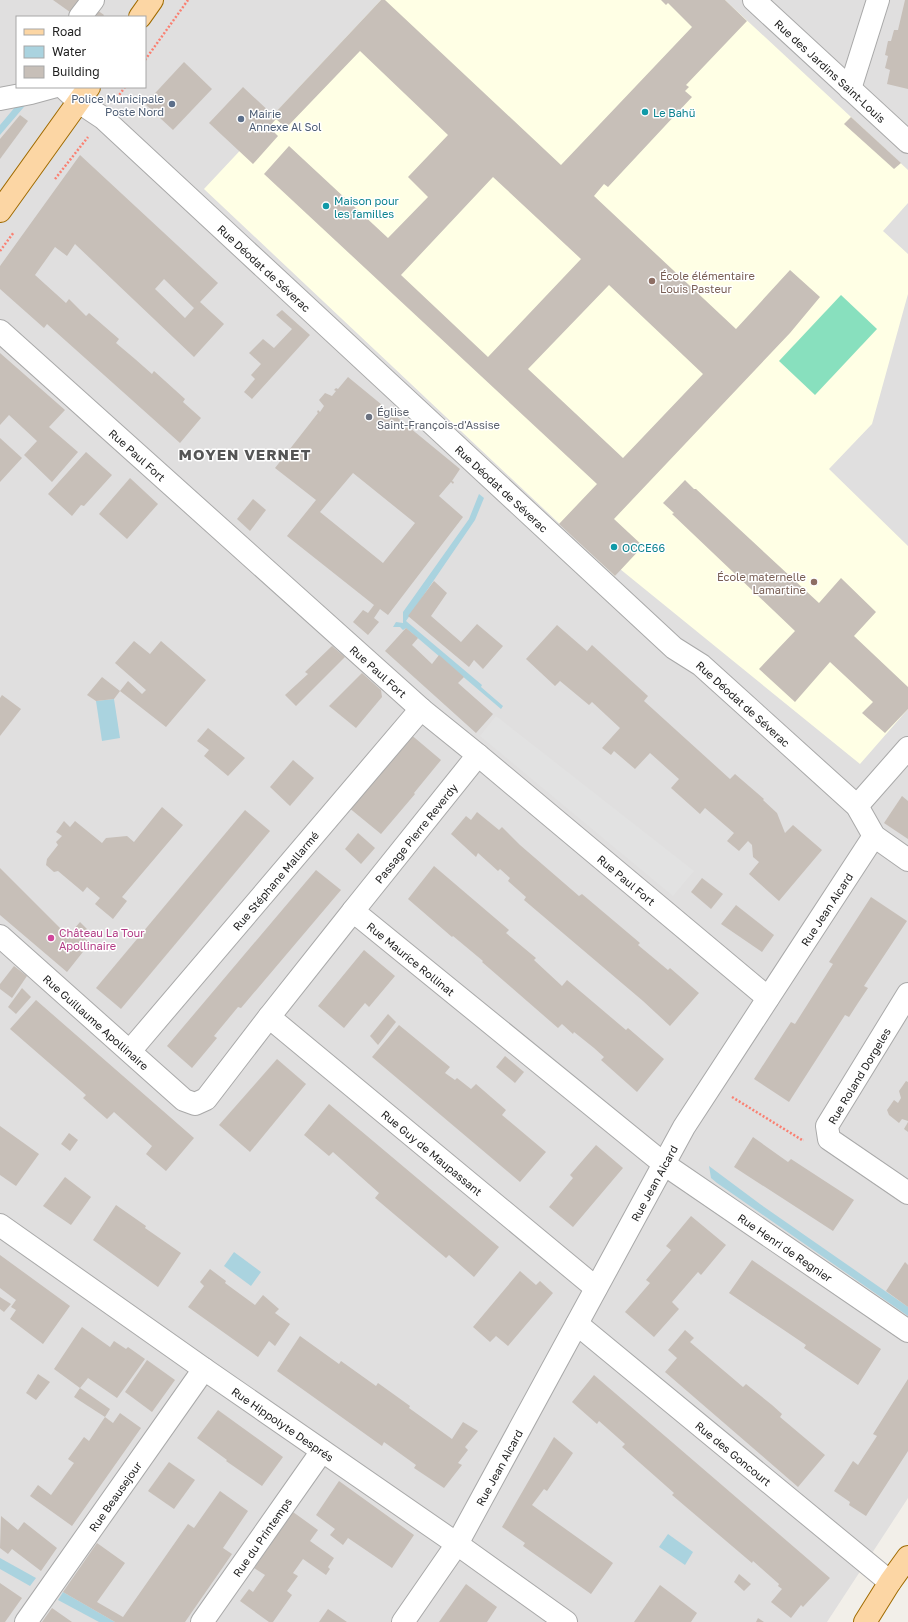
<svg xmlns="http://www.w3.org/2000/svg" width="908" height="1622" viewBox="0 0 908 1622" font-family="'Golos Text',sans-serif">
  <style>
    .residential { fill: #e0dfdf; fill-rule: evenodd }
    .education { fill: #ffffe5 }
    .pitch { fill: #88e0be }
    .parking { fill: #e2e2e2 }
    .water { fill: #aad3df }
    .building { fill: #c7bfb8; fill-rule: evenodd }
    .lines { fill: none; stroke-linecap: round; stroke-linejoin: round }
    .minor-casing { stroke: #a9a9a9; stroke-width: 24 }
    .major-casing { stroke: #a06b00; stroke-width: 24 }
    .path { stroke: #fa8072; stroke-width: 2.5; stroke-dasharray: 2 2; stroke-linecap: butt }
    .minor { stroke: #fff; stroke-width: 22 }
    .major { stroke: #fcd6a4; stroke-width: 22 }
    .service-dot { fill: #5c6f8a; stroke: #fff; stroke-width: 1.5 }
    .culture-dot { fill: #0f9aa8; stroke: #fff; stroke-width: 1.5 }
    .education-dot { fill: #8d6e63; stroke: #fff; stroke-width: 1.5 }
    .worship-dot { fill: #6b7280; stroke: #fff; stroke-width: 1.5 }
    .hotel-dot { fill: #d1479c; stroke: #fff; stroke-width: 1.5 }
    .labels { text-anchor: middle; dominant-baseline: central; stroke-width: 3; stroke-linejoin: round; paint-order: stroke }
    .street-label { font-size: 11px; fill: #222; stroke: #fff }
    .service-label { font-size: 11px; fill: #4e5e75; stroke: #fff; text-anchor: end }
    .culture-label { font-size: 11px; fill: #0d838f; stroke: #fff; text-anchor: start }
    .education-label { font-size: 11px; fill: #785e54; stroke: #fff; text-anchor: start }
    .worship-label { font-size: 11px; fill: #5b616d; stroke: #fff; text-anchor: start }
    .hotel-label { font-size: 11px; fill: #b23c85; stroke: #fff; text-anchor: start }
    .district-label { font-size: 15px; font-weight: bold; letter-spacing: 1px; fill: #555; stroke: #fff }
  </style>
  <rect width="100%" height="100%" fill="#f2efe9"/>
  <path class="residential" d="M0,0h908v1498l-81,124h-827zM17,17h128v70h-128z"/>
  <polygon class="education" points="381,0 725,0 908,170 908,203 883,231 908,254 908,294 872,424 829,469 908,546 908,709 860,764 620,569 615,576 204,189"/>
  <polygon class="pitch" points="841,295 877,329 815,395 779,361"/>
  <polygon class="parking" points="496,716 694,871 673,896 480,736"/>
  <g class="water">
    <polygon points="31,88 45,97 41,102 38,101 29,101 0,135 0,125"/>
    <polygon points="479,494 484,498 475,520 406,621 482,685 481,687 503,706 501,709 406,628 403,630 400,627 393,627 396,622 403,623 403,612 469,519"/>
    <polygon points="114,699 120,738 102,741 96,701"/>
    <polygon points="709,1166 760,1204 908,1307 908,1316 717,1183 711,1178"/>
    <polygon points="234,1252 261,1272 251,1286 224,1266"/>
    <polygon points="668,1534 693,1552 685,1565 659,1547"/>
    <polygon points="0,1558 36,1578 30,1586 0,1569"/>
    <polygon points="63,1592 115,1622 99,1622 58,1600"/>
  </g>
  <g class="building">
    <polygon points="53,0 83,0 104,15 103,17 77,17"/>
    <path d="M381,0h4l176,165 131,-138 -24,-24 -2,2 -5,-5h64l22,21 -61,64 3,2 -4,4 7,6 -84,90 -4,-3 -10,12 142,133 54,-59 30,27 -30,36 -176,186 29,27 -28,30 -56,-52 38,-40 -333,-310 25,-28 99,92 40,-41 -20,-20 40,-42 -88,-84 -74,77 -10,-9 -7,8 9,9 -25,28 -44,-41 34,-36 30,28zM493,177l88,82 -93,98 -87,-82zM609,285l94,89 -80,84 -95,-89z"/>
    <polygon points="905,0 908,0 908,89 887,84 890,70 885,68 888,56 885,55 888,41 891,41 894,30 898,30"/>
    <polygon points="184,62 212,89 173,130 145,104"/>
    <polygon points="20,115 28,121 0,159 0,139"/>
    <polygon points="851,117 901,163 894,169 844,124"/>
    <path d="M80,155l138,128 -18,19 24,22 -30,33 -119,-113 -8,12 -12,-9 -20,28 31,28 3,-4 17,17 3,-3 30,26 -3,4 19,16 17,15 2,-3 31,28 -2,3 18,16 -21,25 -133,-119 -3,4 -44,-39v-23zM164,279l30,29 -9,10 -30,-29z"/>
    <polygon points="282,310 310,335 252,399 244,392 255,379 251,375 261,364 249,353 263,339 274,348 292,329 276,315"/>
    <polygon points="0,353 65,410 49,427 78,452 52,482 24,455 37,441 9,415 0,425"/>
    <path d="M348,377l112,92 -8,12 2,1 -1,2 -2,-2 -12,14 24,21 -75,98 -8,-6 -6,9 5,4 -11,13 -15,-13 10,-12 5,3 6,-8 -87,-69 29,-36 -41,-32 43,-55 -1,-1 1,-2 2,2 4,-6 -5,-6 6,-7 7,3 4,-5 -2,-1 2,-2 2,1zM353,473l62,50 -32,40 -63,-51z"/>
    <polygon points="0,438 22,458 0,482"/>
    <polygon points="86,452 112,475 84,506 81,505 72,516 48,494"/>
    <polygon points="130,478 158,504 127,539 99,514"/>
    <polygon points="685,480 694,489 696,489 819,603 841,578 876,612 854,636 908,687 908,709 885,733 862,713 873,702 830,662 795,702 759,669 795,631 672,514 674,513 663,503"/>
    <polygon points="253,499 266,510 250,531 237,519"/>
    <polygon points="434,581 447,593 431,616 461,642 477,624 503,646 483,669 474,660 469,667 408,616"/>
    <polygon points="557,625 587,651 592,645 648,696 644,701 730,779 735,774 764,799 763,800 777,813 785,833 793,825 822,850 779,901 749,874 759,862 753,857 752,845 748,841 739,851 727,841 734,833 705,808 700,814 671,788 679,779 650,753 635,769 614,751 611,755 602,748 620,728 592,702 589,705 560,681 555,686 526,659"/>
    <polygon points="406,628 418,638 412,645 432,664 439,655 464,677 458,683 493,714 476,733 385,651"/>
    <polygon points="134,641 150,654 161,641 206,680 166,727 120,691 128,681 142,694 146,690 115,663"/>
    <polygon points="332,646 345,657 296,706 285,695 308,674 305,672"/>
    <polygon points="362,673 381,690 382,697 356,728 329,706"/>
    <polygon points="102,677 120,691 114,699 96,701 87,695"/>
    <polygon points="2,695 21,709 0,736 0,698"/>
    <polygon points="208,728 245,758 228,776 204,756 209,750 197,741"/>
    <polygon points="409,733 441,760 414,793 415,794 381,834 348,807 386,768 383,766"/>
    <polygon points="293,760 314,778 290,806 270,787"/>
    <polygon points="902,796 908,801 908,839 884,823"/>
    <polygon points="162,807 183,825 122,897 127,901 113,919 95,904 100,898 87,887 83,892 58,871 54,872 46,865 47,859 58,845 56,842 62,836 56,832 64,821 70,827 75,821 102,843 106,838 127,836 134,842"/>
    <polygon points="245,810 270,831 121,1009 96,988"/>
    <polygon points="477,812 499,830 502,827 520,845 579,896 582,894 640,943 638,945 668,970 670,968 699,993 670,1026 643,1001 524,900 526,897 508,881 510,878 500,869 498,871 478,853 476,857 451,834 466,816 471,820"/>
    <polygon points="358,833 375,848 361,864 345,849"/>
    <polygon points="434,866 509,930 506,933 536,958 534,960 562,986 567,980 626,1030 628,1028 664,1059 637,1092 601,1060 604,1057 594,1048 574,1032 573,1034 562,1024 558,1028 482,962 483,961 453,936 452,937 408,899"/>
    <polygon points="0,868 68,936 80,922 89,931 84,938 90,943 67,972 0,915"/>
    <polygon points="316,870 341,890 241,1008 238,1007 214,1036 217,1038 192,1068 167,1046"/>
    <polygon points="702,878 723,894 711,909 691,892"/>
    <polygon points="871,897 907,921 864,986 868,988 858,1003 849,1017 845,1015 789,1102 754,1079 791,1022 795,1024 833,964 829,962"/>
    <polygon points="736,905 774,935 762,952 721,924"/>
    <polygon points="364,950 395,976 369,1007 365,1003 344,1028 318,1006"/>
    <polygon points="14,966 27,976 12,998 0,989 0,984"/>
    <polygon points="22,988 31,997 16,1014 8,1007"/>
    <polygon points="36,1000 194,1138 166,1171 146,1154 152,1146 114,1112 107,1119 83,1098 86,1095 10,1029"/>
    <polygon points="388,1014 396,1022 378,1045 370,1036"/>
    <polygon points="399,1025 450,1067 445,1073 455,1080 457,1078 471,1089 476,1084 506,1110 502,1115 546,1152 520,1182 372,1057"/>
    <polygon points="505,1056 524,1072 515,1083 496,1067"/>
    <polygon points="277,1059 306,1084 250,1152 219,1125"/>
    <polygon points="906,1081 908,1082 908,1121 902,1119 899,1123 889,1115 887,1110 894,1100 898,1103 901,1098 899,1091"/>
    <polygon points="329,1104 499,1247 474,1277 449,1255 446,1258 375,1198 379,1193 333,1152 329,1156 304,1135"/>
    <polygon points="908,1122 908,1132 904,1129"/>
    <polygon points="0,1126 39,1154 16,1186 0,1175"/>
    <polygon points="69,1133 78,1140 70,1151 61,1144"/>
    <polygon points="753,1137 788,1162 791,1159 854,1200 833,1231 734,1167"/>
    <polygon points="596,1145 623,1168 573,1227 549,1207 573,1178 570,1175"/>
    <polygon points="65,1177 91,1197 71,1225 43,1206"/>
    <polygon points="116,1205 146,1226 145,1228 181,1253 158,1287 93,1240"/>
    <polygon points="691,1216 726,1245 701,1275 698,1272 672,1302 679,1309 654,1337 625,1312 650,1283 646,1280 671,1250 666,1246"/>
    <polygon points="0,1255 70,1306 43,1344 10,1319 16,1310 11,1307 16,1300 0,1288"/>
    <polygon points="752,1260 881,1349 858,1385 804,1348 806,1345 729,1293"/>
    <polygon points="905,1262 908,1265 908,1307 886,1291"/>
    <polygon points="210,1269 226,1281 225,1283 255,1305 263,1295 279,1309 275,1313 290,1324 275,1346 269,1341 258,1357 188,1307 204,1286 200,1282"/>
    <polygon points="520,1271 536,1285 540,1281 553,1293 508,1346 496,1336 490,1342 473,1327"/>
    <polygon points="0,1297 11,1304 4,1312 0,1309"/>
    <polygon points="82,1327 110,1347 114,1341 126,1349 128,1347 145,1359 117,1398 88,1378 80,1388 54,1369"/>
    <polygon points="685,1330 694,1338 690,1342 743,1387 746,1384 772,1405 782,1414 780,1417 825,1455 798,1487 665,1372 677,1358 668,1350"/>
    <polygon points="300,1336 339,1364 341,1361 376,1386 378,1383 410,1406 409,1408 452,1439 463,1422 478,1431 465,1447 468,1450 458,1463 462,1465 444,1488 414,1468 416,1465 384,1442 382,1446 277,1371"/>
    <polygon points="147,1360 175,1380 152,1412 125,1392"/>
    <polygon points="38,1374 50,1382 36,1400 26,1393"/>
    <polygon points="594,1375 830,1578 803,1607 801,1605 791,1618 771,1602 782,1589 778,1586 779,1584 753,1561 752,1563 672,1495 674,1493 622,1447 625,1444 599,1421 597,1424 572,1402"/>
    <polygon points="908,1379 908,1451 866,1516 849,1505 850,1502 834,1491 853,1461 858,1465 877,1436 873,1434"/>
    <polygon points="80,1388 110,1409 105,1417 74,1397"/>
    <polygon points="218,1410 283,1457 262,1486 226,1461 227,1460 197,1438"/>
    <polygon points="120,1413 141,1428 72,1526 30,1496 38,1485 51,1495 74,1463 68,1459 84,1437 89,1441 105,1417 113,1423"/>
    <polygon points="554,1437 573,1453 547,1491 544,1489 532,1505 613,1563 591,1594 523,1546 525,1543 502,1527"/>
    <polygon points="169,1462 195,1480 174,1509 148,1491"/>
    <polygon points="339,1481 414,1535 392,1568 348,1538 343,1545 330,1535 335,1529 316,1515"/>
    <polygon points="220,1491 248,1511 223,1548 232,1554 185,1622 115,1622 63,1592 97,1543 125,1563 97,1602 123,1617 188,1524 194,1528"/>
    <polygon points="293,1512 318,1530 310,1541 334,1558 328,1567 330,1569 326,1575 303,1559 293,1573 298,1576 287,1591 292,1595 273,1622 269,1622 240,1601 249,1589 253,1592 265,1575 254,1568"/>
    <polygon points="1,1516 18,1530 24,1522 57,1548 41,1571 12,1549 8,1554 0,1548"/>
    <polygon points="739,1574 751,1584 744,1591 734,1582"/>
    <polygon points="0,1583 22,1598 5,1622 0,1622"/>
    <polygon points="466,1584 497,1607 487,1622 439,1622"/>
    <polygon points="660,1585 697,1613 691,1622 634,1622"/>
    <polygon points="52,1608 72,1622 42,1622"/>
    <polygon points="328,1609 347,1622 319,1622"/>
    <polygon points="758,1618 764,1622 756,1622"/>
  </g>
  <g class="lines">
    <g class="minor-casing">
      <g id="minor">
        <path id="s1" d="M754,0l154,142"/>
        <polyline points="80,17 93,0"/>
        <path id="s2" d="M63,87l16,15 24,16 571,530 27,17 156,141 17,30 34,24"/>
        <polyline points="850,89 878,0"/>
        <polyline points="0,99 31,93 53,87"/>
        <path id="s3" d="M0,331l421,378 57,46 290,243"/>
        <polyline points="857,806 908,748"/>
        <path id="s4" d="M353,911l125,-156"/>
        <path id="s5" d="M0,936l184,164 11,4 11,-5 63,-82 84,-106 311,253 244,167"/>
        <polyline points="908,994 827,1126 829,1139 908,1193"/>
        <path id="s6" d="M269,1017l327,271"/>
        <path id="s7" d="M130,1051l291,-342"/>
        <path id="s8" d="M0,1225l204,144 253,175 109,78"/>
        <path id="s9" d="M577,1324l313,258"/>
        <path id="s10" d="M26,1622l178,-253"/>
        <path id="s11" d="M202,1622l120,-171"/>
        <path id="s12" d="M403,1622l54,-78 227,-417 190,-291"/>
      </g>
    </g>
    <g class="major-casing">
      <g id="major">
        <polyline points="140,17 152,0"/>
        <polyline points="0,211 89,87"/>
        <polyline points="865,1622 890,1582 908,1557"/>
      </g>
    </g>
    <g class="path">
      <polyline points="145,60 188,0"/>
      <polyline points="117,98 125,87"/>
      <polyline points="55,179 88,137"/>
      <polyline points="0,251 14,232"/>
      <polyline points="732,1097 802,1140 804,1140"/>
    </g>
    <use href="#minor" class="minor"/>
    <use href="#major" class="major"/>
  </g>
  <g class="service-dot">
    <circle cx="172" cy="104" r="4"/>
    <circle cx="241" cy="119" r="4"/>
  </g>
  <g class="culture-dot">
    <circle cx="645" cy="112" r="4"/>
    <circle cx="326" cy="206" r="4"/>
    <circle cx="614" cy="547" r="4"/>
  </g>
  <g class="education-dot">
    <circle cx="652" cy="281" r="4"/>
    <circle cx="814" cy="582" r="4"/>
  </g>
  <circle class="worship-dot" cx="369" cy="417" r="4"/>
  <circle class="hotel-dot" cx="51" cy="938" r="4"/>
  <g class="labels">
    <g class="street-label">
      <text stroke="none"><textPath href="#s1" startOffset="104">Rue des Jardins Saint-Louis</textPath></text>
      <text stroke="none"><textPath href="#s2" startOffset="271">Rue Déodat de Séverac</textPath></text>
      <text stroke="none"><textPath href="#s3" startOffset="185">Rue Paul Fort</textPath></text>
      <text stroke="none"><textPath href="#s2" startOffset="595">Rue Déodat de Séverac</textPath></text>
      <text stroke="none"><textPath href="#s3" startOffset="509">Rue Paul Fort</textPath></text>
      <text stroke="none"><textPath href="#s2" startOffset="919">Rue Déodat de Séverac</textPath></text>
      <text stroke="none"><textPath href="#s4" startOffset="100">Passage Pierre Reverdy</textPath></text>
      <text stroke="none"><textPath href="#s3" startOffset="833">Rue Paul Fort</textPath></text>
      <text stroke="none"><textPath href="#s7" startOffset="224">Rue Stéphane Mallarmé</textPath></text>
      <text stroke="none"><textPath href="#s12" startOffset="830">Rue Jean Aicard</textPath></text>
      <text stroke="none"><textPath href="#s5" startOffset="584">Rue Maurice Rollinat</textPath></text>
      <text stroke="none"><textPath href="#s5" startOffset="129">Rue Guillaume Apollinaire</textPath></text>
      <text transform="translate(859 1076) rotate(-59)">Rue Roland Dorgeles</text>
      <text stroke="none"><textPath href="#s6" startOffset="212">Rue Guy de Maupassant</textPath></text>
      <text stroke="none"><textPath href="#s12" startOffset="506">Rue Jean Aicard</textPath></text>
      <text stroke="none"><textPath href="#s5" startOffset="1057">Rue Henri de Regnier</textPath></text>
      <text stroke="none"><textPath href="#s8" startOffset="346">Rue Hippolyte Després</textPath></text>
      <text stroke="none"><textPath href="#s9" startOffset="203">Rue des Goncourt</textPath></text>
      <text stroke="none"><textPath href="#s12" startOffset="182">Rue Jean Aicard</textPath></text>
      <text stroke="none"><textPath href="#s10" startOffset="154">Rue Beausejour</textPath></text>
      <text stroke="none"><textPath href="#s11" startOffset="104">Rue du Printemps</textPath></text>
    </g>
    <g class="service-label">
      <text x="164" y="98">Police Municipale<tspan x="164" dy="13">Poste Nord</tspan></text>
      <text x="249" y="113" text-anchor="start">Mairie<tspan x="249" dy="13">Annexe Al Sol</tspan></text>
    </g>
    <g class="culture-label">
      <text x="653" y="112">Le Bahü</text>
      <text x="334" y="200">Maison pour<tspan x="334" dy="13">les familles</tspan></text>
      <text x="622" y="547">OCCE66</text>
    </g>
    <g class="education-label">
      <text x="660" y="275">École élémentaire<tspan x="660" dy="13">Louis Pasteur</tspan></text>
      <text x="806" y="576" text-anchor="end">École maternelle<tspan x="806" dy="13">Lamartine</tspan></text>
    </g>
    <g class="worship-label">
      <text x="377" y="411">Église<tspan x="377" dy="13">Saint-François-d'Assise</tspan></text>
    </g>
    <g class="hotel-label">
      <text x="59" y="932">Château La Tour<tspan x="59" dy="13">Apollinaire</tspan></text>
    </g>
    <g class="district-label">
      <text x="245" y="454">MOYEN VERNET</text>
    </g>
  </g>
  <rect x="16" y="16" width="130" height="72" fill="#ffffff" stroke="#a7a7a7"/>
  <rect x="24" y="29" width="20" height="6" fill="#fcd6a4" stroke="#a7a7a7"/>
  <text x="52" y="36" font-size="12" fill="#222222">Road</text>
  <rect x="24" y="46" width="20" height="12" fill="#aad3df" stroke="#a7a7a7"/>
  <text x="52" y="56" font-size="12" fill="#222222">Water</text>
  <rect x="24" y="66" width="20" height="12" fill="#c7bfb8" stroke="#a7a7a7"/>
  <text x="52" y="76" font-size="12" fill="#222222">Building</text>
</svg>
